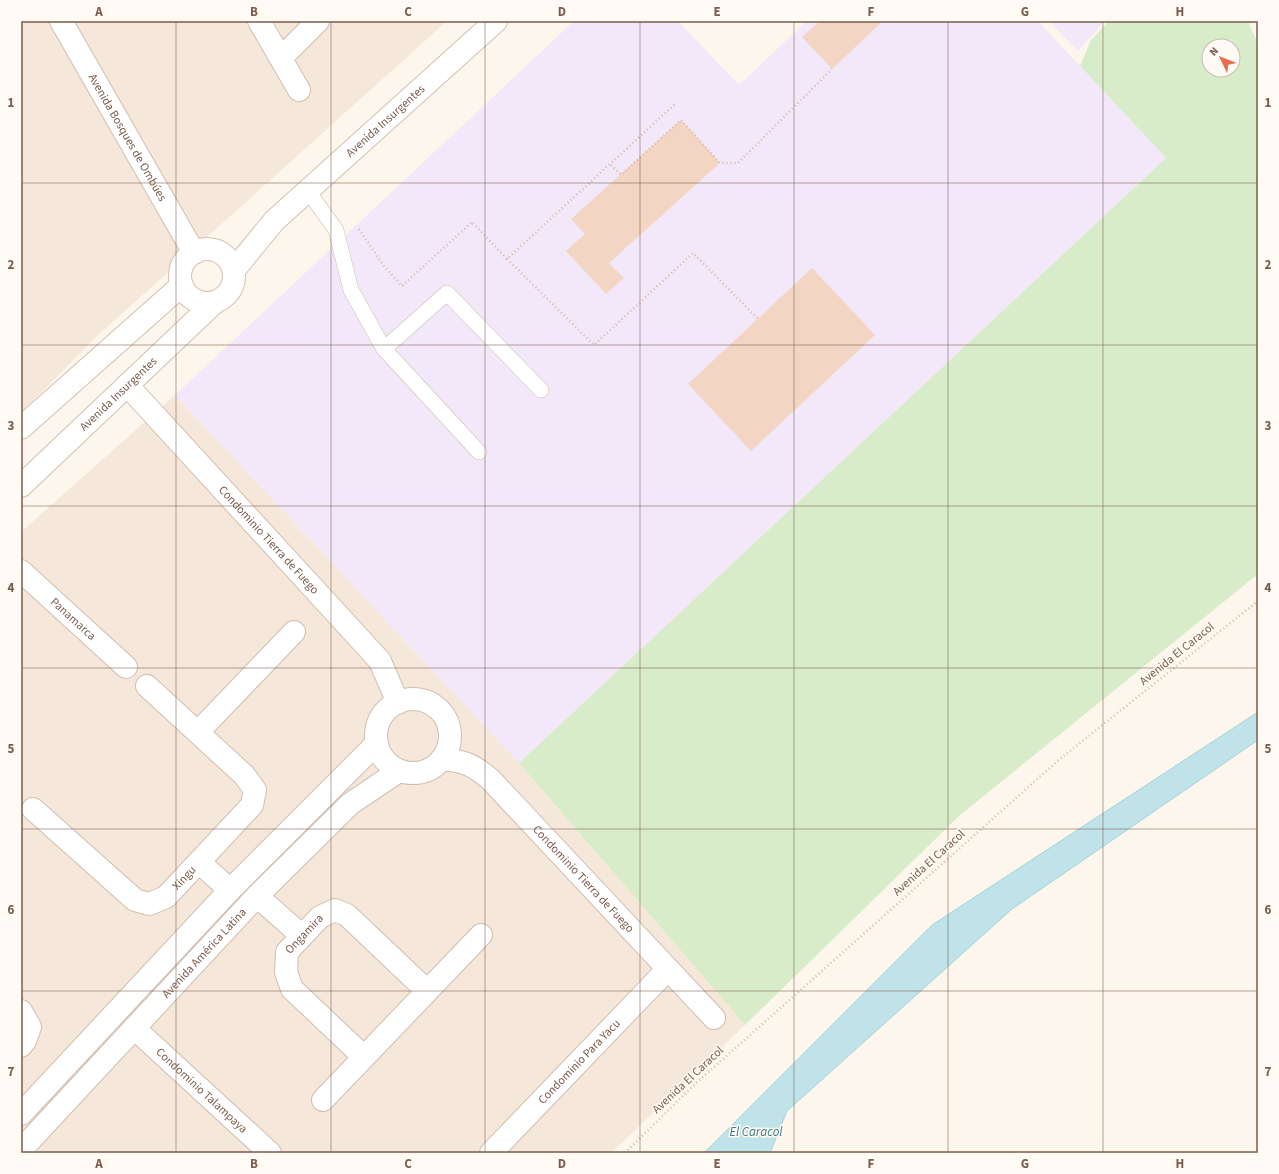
<svg xmlns="http://www.w3.org/2000/svg" width="1279" height="1174" viewBox="0 0 1279 1174" font-family="'Source Sans 3',sans-serif">
  <style>
    .residential { fill: #f5e8da }
    .education { fill: #f3e8fa }
    .green { fill: #d8ecc9; fill-rule: evenodd }
    .water { fill: #bfe3e8; stroke: #a5d3da }
    .building { fill: #f3d5c3 }
    .lines { fill: none; stroke-linecap: round; stroke-linejoin: round }
    .lane-casing { stroke: #d1beb0; stroke-width: 16 }
    .street-casing { stroke: #d1beb0; stroke-width: 24 }
    .secondary-casing { stroke: #d6c0b0; stroke-width: 24 }
    .path { stroke: #d9b8a5; stroke-width: 2.5; stroke-dasharray: 1 3; stroke-linecap: butt }
    .lane { stroke: #fff; stroke-width: 15 }
    .street { stroke: #fff; stroke-width: 22 }
    .secondary { stroke: #fff; stroke-width: 22 }
    .grid { fill: none; stroke: #7a5c4d; stroke-width: 1; stroke-opacity: 0.55 }
    .labels { text-anchor: middle; dominant-baseline: central; stroke-width: 3; stroke-linejoin: round; paint-order: stroke }
    .street-label { font-size: 12px; fill: #7a5c4d; stroke: #fffaf3 }
    .water-label { font-size: 13px; font-style: italic; fill: #437c86; stroke: #fffaf3 }
    .neatline { fill: none; stroke: #7a5c4d; stroke-width: 1.5 }
    .grid-label { font-size: 13px; text-anchor: middle; font-weight: bold; fill: #7a5c4d }
  </style>
  <rect width="100%" height="100%" fill="#fdf6ec"/>
  <g class="residential">
    <polygon points="21,21 447,21 96,337 21,413"/>
    <polygon points="175,395 519,763 745,1025 611,1153 21,1153 21,532"/>
  </g>
  <g class="education">
    <polygon points="574,21 678,21 739,85 807,21 1038,21 1166,158 519,763 175,395"/>
    <polygon points="1049,21 1105,21 1078,51"/>
  </g>
  <path class="green" d="M1109,21h139l10,23v530l-299,242 -214,209 -226,-262 647,-605 -86,-92 11,-26zM1209,46h24v24h-24z"/>
  <polygon class="water" points="1258,712 1258,740 1012,909 787,1111 770,1153 704,1153 932,925"/>
  <g class="building">
    <polygon points="820,21 883,21 832,69 802,37"/>
    <polygon points="681,120 720,163 609,263 624,278 606,294 566,251 585,234 571,219"/>
    <polygon points="812,268 875,335 751,451 688,384"/>
  </g>
  <g class="lines">
    <g class="lane-casing">
      <g id="lane">
        <polyline points="308,191 336,230 351,290 384,349 479,452"/>
        <polyline points="384,349 447,293 541,390"/>
      </g>
    </g>
    <g class="street-casing">
      <g id="street">
        <path id="s1" d="M61,21l133,232"/>
        <polyline points="259,21 299,90"/>
        <polyline points="281,58 318,21"/>
        <path id="s2" d="M127,385l253,276 18,42"/>
        <path id="s3" d="M21,571l105,96"/>
        <circle cx="413" cy="736" r="37"/>
        <polyline points="198,732 294,632"/>
        <path id="s4" d="M442,759c23,2 31,6 48,20l224,239"/>
        <path id="s5" d="M33,809l102,91 14,4 17,-7 86,-92 3,-15 -11,-15 -97,-89"/>
        <polyline points="199,862 230,890"/>
        <polyline points="257,896 302,936"/>
        <polyline points="21,1011 30,1027 25,1041 21,1046"/>
        <path id="s6" d="M134,1028l136,125"/>
        <path id="s7" d="M364,1057l-72,-68 -6,-17 1,-20 33,-35 15,-7 12,5 80,76"/>
        <polyline points="323,1100 481,935"/>
        <polyline points="21,1114 230,890 377,743"/>
        <path id="s8" d="M21,1150l236,-254 93,-92 49,-33"/>
        <path id="s9" d="M491,1153l176,-183"/>
      </g>
    </g>
    <g class="secondary-casing">
      <g id="secondary">
        <circle cx="207" cy="276" r="27"/>
        <path id="s10" d="M234,270l40,-49 222,-200"/>
        <polyline points="21,428 182,285"/>
        <path id="s11" d="M21,486l194,-184"/>
      </g>
    </g>
    <g class="path">
      <polyline points="611,165 621,175 681,120 720,163 738,163 832,69"/>
      <polyline points="359,229 383,265 402,286 472,222 507,259 675,104"/>
      <polyline points="507,259 594,345 693,253 758,319"/>
      <polyline points="625,1153 694,1085 1061,758 1258,601"/>
    </g>
    <use href="#lane" class="lane"/>
    <use href="#street" class="street"/>
    <use href="#secondary" class="secondary"/>
  </g>
  <path class="grid" d="M176,21v1132M331,21v1132M485,21v1132M640,21v1132M794,21v1132M948,21v1132M1103,21v1132M21,183h1237M21,345h1237M21,506h1237M21,668h1237M21,829h1237M21,991h1237"/>
  <g class="labels">
    <g class="street-label">
      <text stroke="none"><textPath href="#s10" startOffset="213">Avenida Insurgentes</textPath></text>
      <text stroke="none"><textPath href="#s1" startOffset="134">Avenida Bosques de Ombúes</textPath></text>
      <text stroke="none"><textPath href="#s11" startOffset="134">Avenida Insurgentes</textPath></text>
      <text stroke="none"><textPath href="#s2" startOffset="210">Condominio Tierra de Fuego</textPath></text>
      <text stroke="none"><textPath href="#s3" startOffset="71">Panamarca</textPath></text>
      <text transform="translate(1177 654) rotate(-39)">Avenida El Caracol</text>
      <text transform="translate(929 863) rotate(-42)">Avenida El Caracol</text>
      <text stroke="none"><textPath href="#s5" startOffset="196">Xingu</textPath></text>
      <text stroke="none"><textPath href="#s4" startOffset="190">Condominio Tierra de Fuego</textPath></text>
      <text stroke="none"><textPath href="#s7" startOffset="162">Ongamira</textPath></text>
      <text stroke="none"><textPath href="#s8" startOffset="269">Avenida América Latina</textPath></text>
      <text stroke="none"><textPath href="#s9" startOffset="127">Condominio Para Yacu</textPath></text>
      <text transform="translate(688 1080) rotate(-43)">Avenida El Caracol</text>
      <text stroke="none"><textPath href="#s6" startOffset="92">Condominio Talampaya</textPath></text>
    </g>
    <g class="water-label">
      <text x="756" y="1132">El Caracol</text>
    </g>
  </g>
  <rect width="1279" height="1174" fill="none" stroke="#fffaf3" stroke-width="44"/>
  <g transform="translate(1221 58) rotate(313)"><circle r="19" fill="#fffaf3" stroke="#cabbb1"/>
  <path d="M0-3L7 15L0 10L-7 15Z" fill="#e76f51"/>
  <text y="-6" font-size="11" font-weight="bold" text-anchor="middle" fill="#7a5c4d">N</text>
  </g>
  <rect x="22" y="22" width="1235" height="1130" class="neatline"/>
  <g class="grid-label">
    <text x="99" y="16">A</text>
    <text x="254" y="16">B</text>
    <text x="408" y="16">C</text>
    <text x="562" y="16">D</text>
    <text x="717" y="16">E</text>
    <text x="871" y="16">F</text>
    <text x="1025" y="16">G</text>
    <text x="1180" y="16">H</text>
    <text x="11" y="107">1</text>
    <text x="1268" y="107">1</text>
    <text x="11" y="269">2</text>
    <text x="1268" y="269">2</text>
    <text x="11" y="430">3</text>
    <text x="1268" y="430">3</text>
    <text x="11" y="592">4</text>
    <text x="1268" y="592">4</text>
    <text x="11" y="753">5</text>
    <text x="1268" y="753">5</text>
    <text x="11" y="914">6</text>
    <text x="1268" y="914">6</text>
    <text x="11" y="1076">7</text>
    <text x="1268" y="1076">7</text>
    <text x="99" y="1168">A</text>
    <text x="254" y="1168">B</text>
    <text x="408" y="1168">C</text>
    <text x="562" y="1168">D</text>
    <text x="717" y="1168">E</text>
    <text x="871" y="1168">F</text>
    <text x="1025" y="1168">G</text>
    <text x="1180" y="1168">H</text>
  </g>
</svg>
